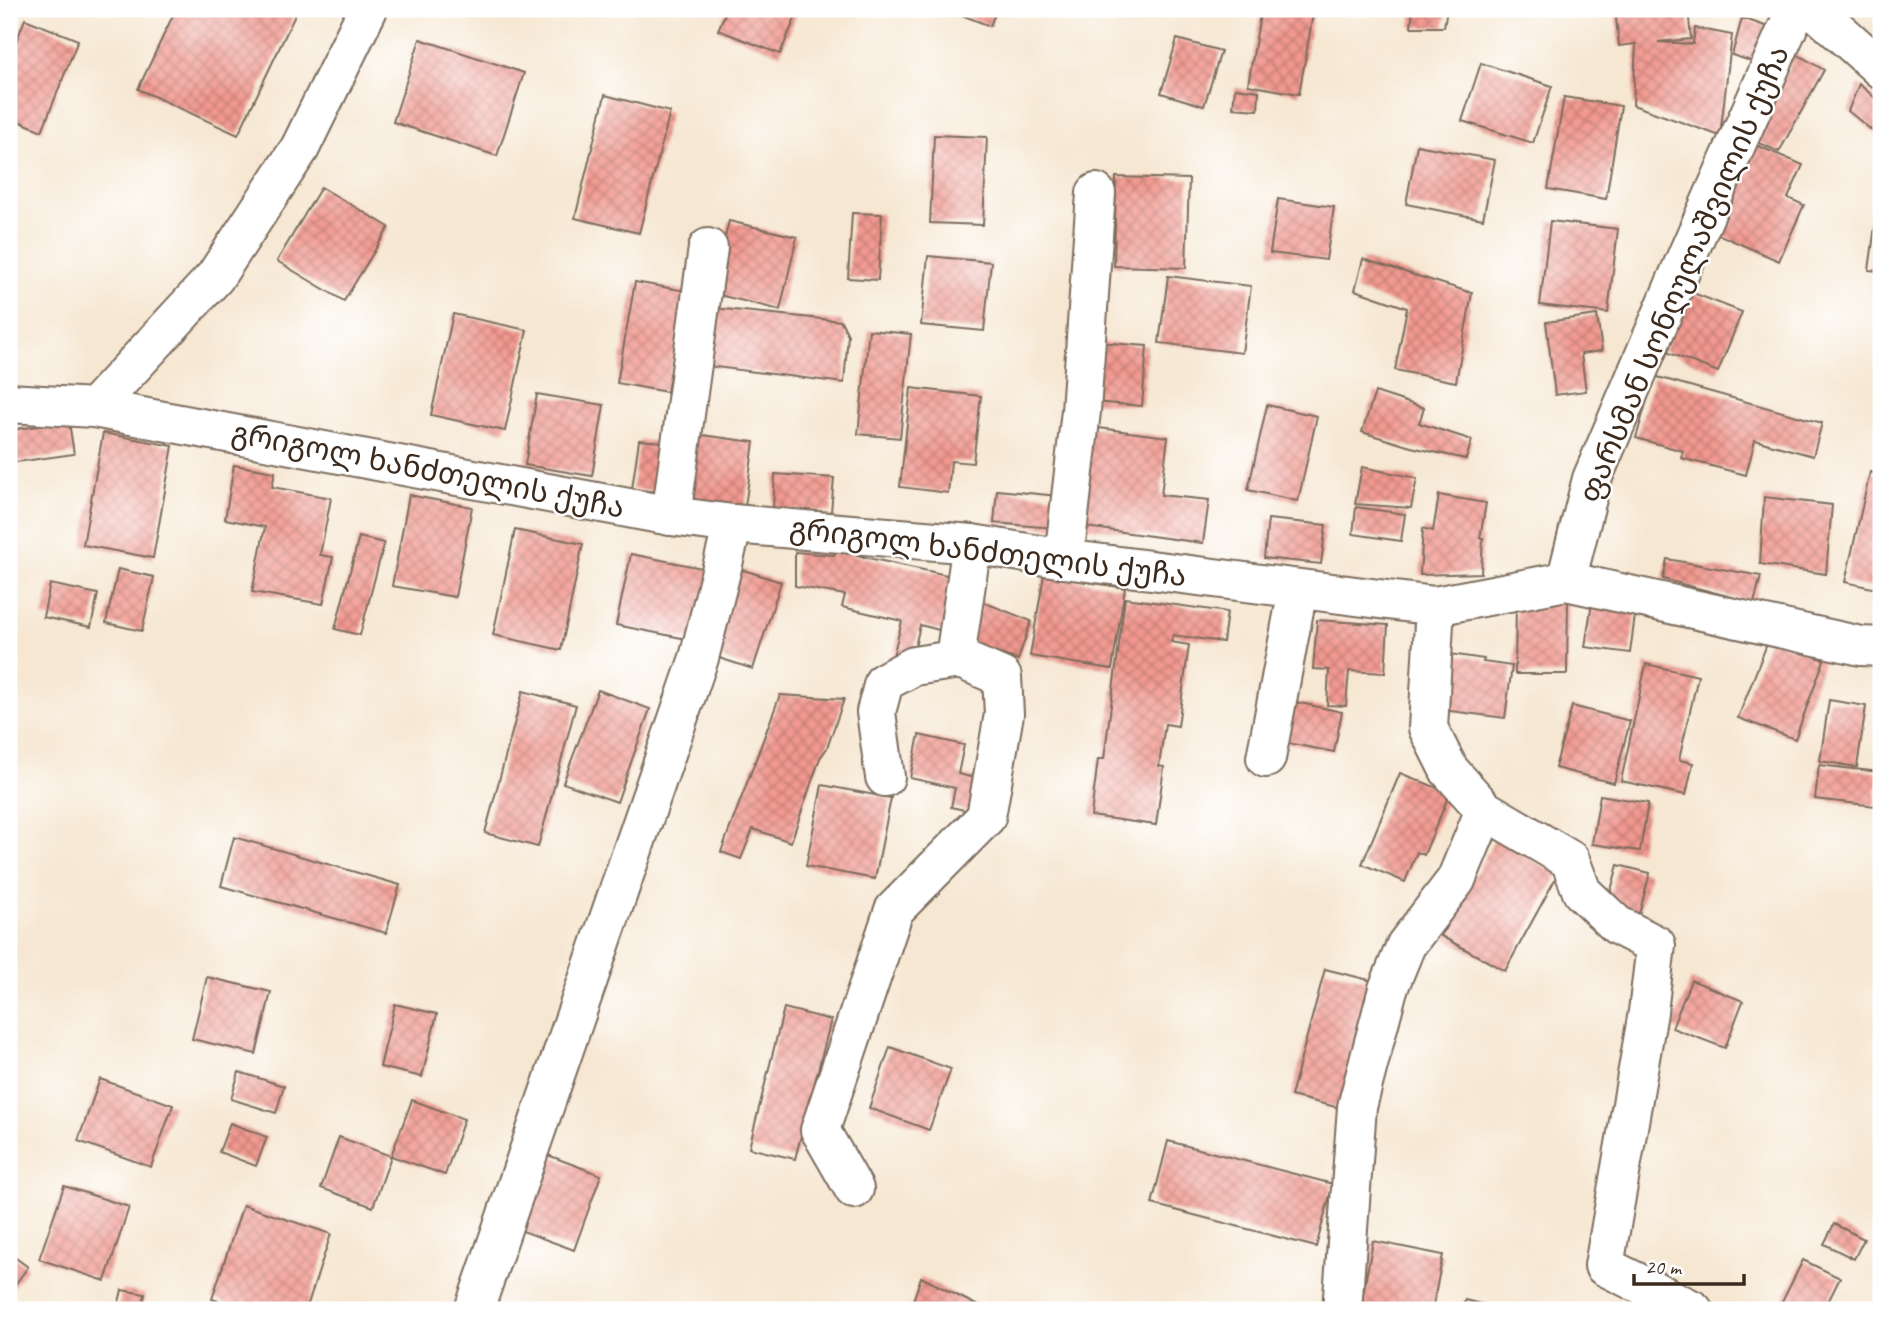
<svg xmlns="http://www.w3.org/2000/svg" width="1890" height="1319" viewBox="0 0 1890 1319" font-family="Caveat,'Noto Sans Georgian',sans-serif">
  <style>
    .building { fill: url(#building-cross-hatch) }
    .lines { fill: none; stroke-linecap: round; stroke-linejoin: round }
    .minor-casing { stroke: #7c6c5d; stroke-width: 42 }
    .minor { stroke: #fff; stroke-width: 38 }
    .labels { text-anchor: middle; dominant-baseline: central; stroke-width: 5; stroke-linejoin: round; paint-order: stroke }
    .street-label { font-size: 30px; fill: #3b2a1e; stroke: #fff }
  </style>
  <defs>
    <pattern id="building-cross-hatch" width="8" height="8" patternUnits="userSpaceOnUse" patternTransform="scale(1.75)"><rect width="8" height="8" fill="#f29990"/><path d="M0 0l8 8M0 8l8-8" fill="none" stroke="#c57d75"/></pattern>
  </defs>
  <rect width="100%" height="100%" fill="#fff"/>
  <filter id="ink" filterUnits="userSpaceOnUse"><feTurbulence type="fractalNoise" baseFrequency=".0143" numOctaves="2"/><feDisplacementMap in="SourceGraphic" scale="14" xChannelSelector="R" yChannelSelector="G"/><feConvolveMatrix kernelMatrix="1 2 1 2 8 2 1 2 1" color-interpolation-filters="sRGB"/></filter>
  <filter id="wash" filterUnits="userSpaceOnUse"><feTurbulence type="fractalNoise" baseFrequency=".00686" numOctaves="4" result="noise"/><feDisplacementMap in="SourceGraphic" scale="28" xChannelSelector="R" yChannelSelector="G"/><feGaussianBlur stdDeviation="1.57" result="paint"/><feColorMatrix in="noise" values="0 0 0 0 0 0 0 0 0 0 0 0 0 0 0 0 0 1.4 0 .05"/><feComposite in="paint" operator="in"/></filter>
  <g filter="url(#wash)">
    <rect width="100%" height="100%" fill="#f6e7d2"/>
    <g id="blocks">
      <g class="building">
        <polygon points="176,9 292,9 297,11 238,135 138,89"/>
        <polygon points="727,9 799,9 780,54 718,30"/>
        <polygon points="946,9 997,9 990,26"/>
        <polygon points="1261,9 1314,9 1299,94 1248,85"/>
        <polygon points="1413,9 1447,9 1444,27 1411,27"/>
        <polygon points="1615,9 1688,9 1691,39 1658,42 1693,44 1695,28 1732,35 1720,136 1633,105 1636,44 1619,46"/>
        <polygon points="1742,18 1768,27 1757,63 1732,55"/>
        <polygon points="25,19 78,40 42,131 9,117 9,60"/>
        <polygon points="420,39 524,73 497,156 393,122"/>
        <polygon points="1177,39 1221,51 1204,106 1161,93"/>
        <polygon points="1795,53 1824,70 1779,152 1755,141"/>
        <polygon points="1481,63 1552,86 1533,143 1462,121"/>
        <polygon points="1859,84 1881,103 1881,138 1848,111"/>
        <polygon points="1235,88 1259,91 1258,110 1233,108"/>
        <polygon points="605,95 670,112 639,233 575,218"/>
        <polygon points="1564,97 1621,106 1606,199 1548,189"/>
        <polygon points="934,135 987,137 983,225 930,223"/>
        <polygon points="1754,144 1803,165 1788,198 1804,205 1779,261 1715,233"/>
        <polygon points="1417,145 1495,160 1483,219 1406,204"/>
        <polygon points="1116,177 1189,179 1186,268 1114,266"/>
        <polygon points="321,187 389,227 344,301 277,261"/>
        <polygon points="1880,190 1881,191 1881,271 1869,270"/>
        <polygon points="1278,199 1334,207 1326,260 1270,253"/>
        <polygon points="852,213 882,214 878,280 848,278"/>
        <polygon points="729,221 797,237 780,310 711,293"/>
        <polygon points="1550,221 1618,229 1608,313 1540,305"/>
        <polygon points="928,256 991,262 984,331 921,325"/>
        <polygon points="1363,259 1472,293 1456,382 1395,370 1407,308 1355,290"/>
        <polygon points="1168,276 1251,286 1242,353 1159,343"/>
        <polygon points="635,282 686,291 667,392 617,383"/>
        <polygon points="1688,291 1742,312 1718,372 1664,351"/>
        <polygon points="714,308 841,321 848,335 844,383 707,366"/>
        <polygon points="453,314 527,330 505,431 431,415"/>
        <polygon points="1597,315 1602,351 1581,354 1586,391 1555,395 1546,322"/>
        <polygon points="869,330 911,334 900,438 858,434"/>
        <polygon points="1098,342 1147,346 1142,406 1093,402"/>
        <polygon points="1654,376 1822,423 1813,456 1755,440 1746,475 1681,458 1683,451 1636,438"/>
        <polygon points="911,388 981,396 973,463 951,461 948,493 900,487"/>
        <polygon points="1375,392 1424,408 1419,423 1472,440 1466,459 1411,447 1362,432"/>
        <polygon points="537,394 604,405 592,476 525,465"/>
        <polygon points="1267,405 1317,416 1298,501 1248,490"/>
        <polygon points="69,422 74,454 9,463 9,430"/>
        <polygon points="1091,427 1168,437 1161,495 1209,500 1203,543 1078,526"/>
        <polygon points="103,433 173,446 153,558 83,545"/>
        <polygon points="695,434 754,442 745,507 686,499"/>
        <polygon points="639,440 663,442 656,492 632,489"/>
        <polygon points="234,465 275,472 272,487 331,498 320,555 333,557 323,604 252,592 265,527 225,519"/>
        <polygon points="1362,467 1417,478 1411,508 1355,504"/>
        <polygon points="1870,472 1881,475 1881,590 1845,582"/>
        <polygon points="775,474 834,478 831,512 773,508"/>
        <polygon points="997,490 1058,496 1055,528 994,523"/>
        <polygon points="409,495 472,507 455,597 392,586"/>
        <polygon points="1439,495 1486,503 1480,538 1483,538 1481,573 1420,575 1423,528 1433,531"/>
        <polygon points="1764,497 1832,505 1826,574 1760,564"/>
        <polygon points="1356,507 1405,514 1401,541 1353,534"/>
        <polygon points="1268,519 1326,525 1321,564 1264,558"/>
        <polygon points="515,530 583,544 561,650 493,635"/>
        <polygon points="359,537 384,543 360,635 335,629"/>
        <polygon points="836,551 956,577 943,631 920,625 912,660 893,656 902,621 842,607 845,595 795,586 795,552 834,555"/>
        <polygon points="631,554 712,570 697,641 616,625"/>
        <polygon points="1667,559 1761,576 1754,603 1663,579"/>
        <polygon points="734,567 781,582 753,669 710,655"/>
        <polygon points="118,569 154,577 142,631 106,623"/>
        <polygon points="1044,575 1125,588 1112,669 1030,656"/>
        <polygon points="50,584 98,594 91,627 43,617"/>
        <polygon points="1125,598 1227,612 1223,642 1173,635 1171,642 1189,645 1178,726 1165,724 1159,766 1164,767 1156,825 1091,816 1098,759 1104,759"/>
        <polygon points="1516,598 1568,599 1567,674 1515,674"/>
        <polygon points="978,600 1031,621 1018,660 971,645"/>
        <polygon points="1592,602 1636,608 1630,653 1585,647"/>
        <polygon points="1317,620 1388,625 1385,673 1349,671 1346,706 1327,705 1329,670 1313,669"/>
        <polygon points="1769,639 1824,660 1795,739 1738,718"/>
        <polygon points="1450,654 1484,659 1483,662 1512,666 1505,718 1442,710"/>
        <polygon points="1646,664 1698,676 1679,760 1693,763 1686,795 1621,781"/>
        <polygon points="598,690 650,709 617,802 563,783"/>
        <polygon points="523,691 576,705 538,847 485,833"/>
        <polygon points="780,695 844,699 827,748 820,758 791,842 753,829 741,859 721,852"/>
        <polygon points="1829,700 1866,706 1857,767 1820,761"/>
        <polygon points="1291,701 1342,712 1334,752 1282,742"/>
        <polygon points="1572,706 1630,721 1614,783 1555,768"/>
        <polygon points="919,735 964,745 958,774 980,779 973,812 951,807 955,788 910,778"/>
        <polygon points="1819,765 1879,772 1875,806 1815,799"/>
        <polygon points="1400,773 1450,793 1424,855 1417,852 1405,882 1362,864"/>
        <polygon points="822,785 891,798 875,879 806,866"/>
        <polygon points="1600,795 1648,803 1640,851 1592,844"/>
        <polygon points="234,837 400,885 386,933 221,886"/>
        <polygon points="1495,839 1558,874 1505,971 1441,936"/>
        <polygon points="1618,865 1650,873 1639,914 1607,905"/>
        <polygon points="1325,969 1373,981 1340,1108 1291,1096"/>
        <polygon points="207,977 271,992 256,1054 192,1039"/>
        <polygon points="1691,980 1743,1001 1725,1048 1672,1028"/>
        <polygon points="395,1004 437,1014 422,1077 380,1067"/>
        <polygon points="784,1008 831,1020 795,1159 749,1148"/>
        <polygon points="890,1047 951,1069 929,1130 869,1108"/>
        <polygon points="239,1072 284,1086 276,1113 231,1099"/>
        <polygon points="100,1079 173,1105 151,1167 78,1141"/>
        <polygon points="412,1100 464,1119 445,1175 391,1156"/>
        <polygon points="230,1123 267,1137 256,1166 219,1152"/>
        <polygon points="339,1137 391,1156 373,1207 321,1188"/>
        <polygon points="1168,1141 1333,1184 1316,1247 1152,1204"/>
        <polygon points="545,1154 601,1175 574,1250 517,1229"/>
        <polygon points="64,1186 129,1207 105,1281 39,1259"/>
        <polygon points="243,1205 331,1234 306,1310 248,1310 212,1299"/>
        <polygon points="1834,1224 1864,1239 1854,1259 1824,1244"/>
        <polygon points="1373,1241 1443,1255 1432,1310 1360,1310"/>
        <polygon points="9,1253 28,1267 9,1293"/>
        <polygon points="1803,1260 1840,1278 1824,1310 1778,1310"/>
        <polygon points="921,1277 986,1310 910,1310"/>
        <polygon points="122,1290 145,1294 142,1310 117,1310"/>
        <polygon points="1465,1300 1501,1309 1501,1310 1462,1310"/>
      </g>
    </g>
  </g>
  <g filter="url(#ink)">
    <use href="#blocks" fill-opacity="0" stroke="#7c6c5d" stroke-width="2"/>
    <g class="lines">
      <g class="minor-casing">
        <g id="minor">
          <polyline points="1814,9 1881,69"/>
          <polyline points="9,403 94,408 215,277 300,148 368,9"/>
          <polyline points="94,408 671,516 733,524 972,544 1064,559 1435,606 1566,581 1861,646 1881,647"/>
          <polyline points="671,516 708,248"/>
          <polyline points="1064,559 1081,411 1096,193"/>
          <polyline points="1566,581 1592,479 1689,251 1796,9"/>
          <polyline points="1435,606 1428,728 1449,770 1485,810 1570,860 1582,892 1617,925 1656,945 1648,1012 1604,1266 1693,1310"/>
          <polyline points="1266,758 1298,589"/>
          <polyline points="885,777 876,712 884,682 914,666 960,659"/>
          <polyline points="854,1189 820,1130 894,910 986,817 1004,714 1002,677 960,659 957,644 972,544"/>
          <polyline points="474,1310 699,658 733,524"/>
          <polyline points="1342,1310 1357,1107 1388,989 1406,945 1456,880 1485,810"/>
        </g>
      </g>
      <use href="#minor" class="minor"/>
    </g>
  </g>
  <g class="labels">
    <g class="street-label">
      <text transform="translate(1684 274) rotate(-67)">ფარსმან სონღულაშვილის ქუჩა</text>
      <text transform="translate(428 470) rotate(11)">გრიგოლ ხანძთელის ქუჩა</text>
      <text transform="translate(988 552) rotate(7)">გრიგოლ ხანძთელის ქუჩა</text>
    </g>
  </g>
  <rect width="1890" height="1319" fill="none" stroke="#fff" stroke-width="35"/>
  <path d="M1634 1274v10h110v-10" fill="none" stroke="#3b2a1e" stroke-width="3.5"/>
  <text x="1645" y="1274" font-size="21" fill="#3b2a1e" stroke="#ffffff" stroke-width="5" paint-order="stroke">20 m</text>
</svg>
